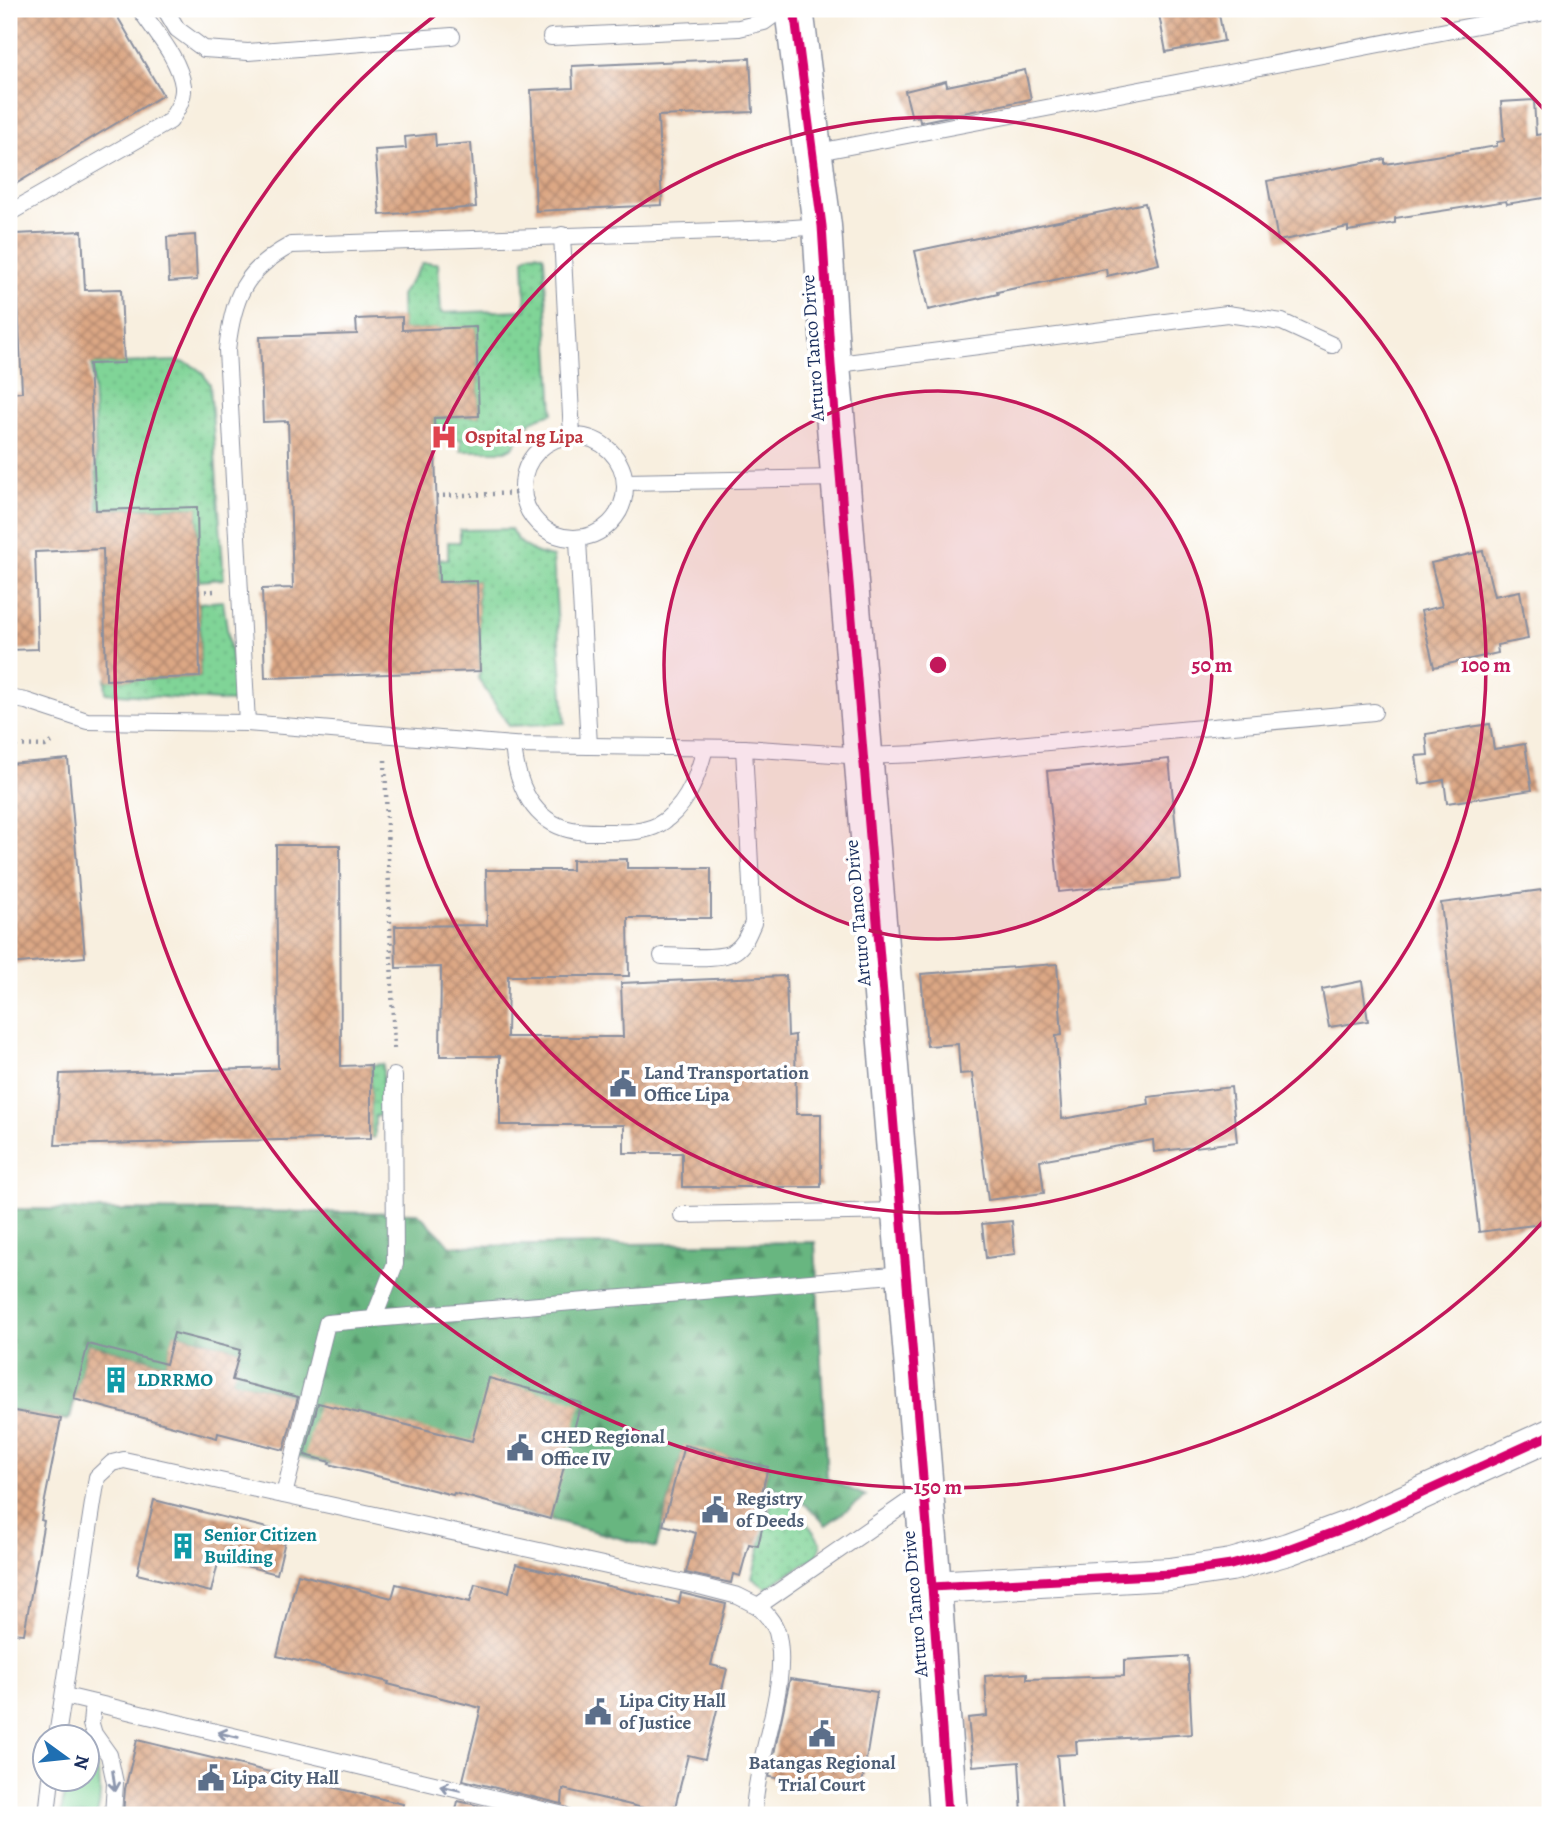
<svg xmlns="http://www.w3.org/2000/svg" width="1559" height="1824" viewBox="0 0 1559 1824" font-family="Alegreya,serif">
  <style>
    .grass { fill: url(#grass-dots); stroke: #4e827a; stroke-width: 2 }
    .forest { fill: url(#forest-firs); stroke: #42726f; stroke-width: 2 }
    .garden { fill: #80d497; stroke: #4e827a; stroke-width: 2 }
    .building { fill: url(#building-cross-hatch) }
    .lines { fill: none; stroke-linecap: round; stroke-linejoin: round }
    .service-casing { stroke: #8a8f9e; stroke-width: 18 }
    .minor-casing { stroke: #8a8f9e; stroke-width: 34 }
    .tertiary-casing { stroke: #8a8f9e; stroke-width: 41 }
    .path { stroke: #8a8f9e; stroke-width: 4.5; stroke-dasharray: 2 5; stroke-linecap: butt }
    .service { stroke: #fff; stroke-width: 16 }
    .minor { stroke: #fff; stroke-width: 32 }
    .tertiary { stroke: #fff; stroke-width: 38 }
    .cycleway-casing { stroke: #fff; stroke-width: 13 }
    .cycleway { stroke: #d6006c; stroke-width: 9 }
    .oneway { stroke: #8d97ae }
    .ring { fill: none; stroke: #c2185b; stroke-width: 3.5 }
    .labels { text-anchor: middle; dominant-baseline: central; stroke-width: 7; stroke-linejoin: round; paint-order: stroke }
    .street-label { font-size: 19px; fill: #1b2f5e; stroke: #fff }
    .health-label { font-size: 19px; font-weight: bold; fill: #be3a42; stroke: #fff; text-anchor: start }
    .service-label { font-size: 19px; font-weight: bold; fill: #4e5e75; stroke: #fff; text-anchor: start }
    .culture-label { font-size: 19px; font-weight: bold; fill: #0d838f; stroke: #fff; text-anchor: start }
    .centre { fill: #c2185b; stroke: #fff; stroke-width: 3.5 }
    .ring-label { font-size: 21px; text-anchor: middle; font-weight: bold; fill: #c2185b; stroke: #fff; stroke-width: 7; stroke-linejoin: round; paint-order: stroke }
  </style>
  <defs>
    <pattern id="grass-dots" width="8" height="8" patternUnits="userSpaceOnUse" patternTransform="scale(1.75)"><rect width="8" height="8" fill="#80d497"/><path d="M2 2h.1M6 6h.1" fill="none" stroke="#6eb685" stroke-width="1.8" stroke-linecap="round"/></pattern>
    <pattern id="forest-firs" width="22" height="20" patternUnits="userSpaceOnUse" patternTransform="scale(1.75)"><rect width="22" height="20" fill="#68b680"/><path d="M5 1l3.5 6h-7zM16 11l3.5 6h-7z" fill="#55946c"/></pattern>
    <pattern id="building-cross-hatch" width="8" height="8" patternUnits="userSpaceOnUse" patternTransform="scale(1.75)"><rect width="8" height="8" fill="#dca784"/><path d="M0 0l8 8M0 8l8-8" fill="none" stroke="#b2886f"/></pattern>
  </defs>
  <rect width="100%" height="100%" fill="#fff"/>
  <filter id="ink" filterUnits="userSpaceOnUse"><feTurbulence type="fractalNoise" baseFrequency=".0143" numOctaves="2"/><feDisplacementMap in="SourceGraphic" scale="14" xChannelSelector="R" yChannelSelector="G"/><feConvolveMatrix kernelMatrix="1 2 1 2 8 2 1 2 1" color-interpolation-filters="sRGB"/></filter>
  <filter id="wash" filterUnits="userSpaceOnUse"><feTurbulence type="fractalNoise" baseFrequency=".00686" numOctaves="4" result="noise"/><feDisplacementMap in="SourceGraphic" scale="28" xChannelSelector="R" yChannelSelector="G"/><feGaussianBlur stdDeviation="1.57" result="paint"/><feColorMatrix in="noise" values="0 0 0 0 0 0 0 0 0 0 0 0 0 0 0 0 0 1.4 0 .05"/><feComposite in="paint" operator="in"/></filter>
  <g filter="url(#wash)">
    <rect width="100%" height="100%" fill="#f8efdf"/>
    <g class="grass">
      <polygon points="536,253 543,255 544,258 553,413 540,417 530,423 513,447 505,451 461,451 461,439 435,441 434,418 479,416 476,328 402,330 401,295 423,263 438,263 441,313 526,310 524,259 530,254"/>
      <path d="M177,361c17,3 24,8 33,23l14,195 -26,2 -11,-41 11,-1 -1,-32 -99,2 -6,-145z"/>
      <path d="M511,529c8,17 24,25 42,28l12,166 -56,3 -31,-48 2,-7 -3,-90 -38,1 -1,-23h10v-17h12v-12z"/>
      <polygon points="223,601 236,689 235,697 232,702 106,693 105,678 106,680 200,677 199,603"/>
      <polygon points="383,1064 383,1115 375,1116 375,1137 371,1138 371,1065"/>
      <path d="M772,1501c24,-1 37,25 49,42l-3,12 -52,33 -14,-10z"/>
    </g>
    <path class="forest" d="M9,1209l409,4 33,33 364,-4 12,237 39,17 -40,29c-21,-23 -32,-32 -62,-41l4,-17 -84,-21 -28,102 -163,-44 -10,-59 -141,-35 -13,54 -36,-9 14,-56 -75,-19 8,-30 -65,-17 -9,31 -78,-20 -18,74 -3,2 -58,-10z"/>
    <path class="garden" d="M88,1746c11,22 16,45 9,69h-36l5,-36 22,-1z"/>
    <g id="blocks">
      <g class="building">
        <polygon points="9,9 113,9 163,95 9,188"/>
        <polygon points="1158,9 1218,9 1224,41 1166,52"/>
        <polygon points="750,58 753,112 658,116 662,205 536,211 531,90 573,88 572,66"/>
        <polygon points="1025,70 1031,99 920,122 919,116 912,118 905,91 946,81 947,86"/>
        <polygon points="1534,100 1536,135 1550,133 1550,197 1507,204 1506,201 1395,218 1395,223 1348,231 1348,227 1278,241 1267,181 1385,159 1385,164 1497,146 1497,142 1504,141 1501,102"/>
        <polygon points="435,134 436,146 471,143 476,207 380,215 375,150 406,148 405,137"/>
        <polygon points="1145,203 1159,264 1107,276 1106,269 997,292 998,294 928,310 915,251"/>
        <polygon points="82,231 85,290 121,289 124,363 89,364 96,510 197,507 200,677 106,680 103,549 35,552 38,649 9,650 9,393 22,392 15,234"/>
        <polygon points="195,235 197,280 169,282 167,237"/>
        <polygon points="402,317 402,330 476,327 479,416 434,418 439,582 477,581 480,671 265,678 262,589 293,588 288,421 263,422 260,337 357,334 356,319"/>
        <polygon points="1483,551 1494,596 1520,591 1528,639 1497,645 1498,653 1434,667 1421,611 1442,606 1431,563"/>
        <polygon points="1490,724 1494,749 1525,744 1532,790 1447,803 1444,780 1420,784 1416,756 1428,755 1426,734"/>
        <polygon points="68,759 85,957 9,964 9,764"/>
        <polygon points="1169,759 1181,879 1059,892 1047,771"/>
        <polygon points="276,845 340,845 341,1066 371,1065 371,1138 55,1145 60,1074 278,1068"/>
        <polygon points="627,859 627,868 711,868 711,918 628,918 629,976 508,976 507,1037 623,1037 621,983 786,976 788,1036 795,1035 796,1114 821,1114 821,1187 682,1187 682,1153 624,1153 624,1125 500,1125 500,1056 440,1056 441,967 396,968 395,926 487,925 486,870 572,870 572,860"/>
        <polygon points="1550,889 1550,1223 1479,1232 1441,903"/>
        <polygon points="1057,964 1062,1035 1056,1036 1062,1119 1149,1104 1148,1097 1231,1087 1237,1142 1154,1152 1153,1140 1040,1160 1044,1193 988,1200 972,1073 960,1074 958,1044 927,1046 921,974"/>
        <polygon points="1362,981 1368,1021 1329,1027 1322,989"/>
        <polygon points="1012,1221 1015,1254 986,1258 982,1224"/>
        <polygon points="174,1333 240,1350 232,1380 298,1397 284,1450 218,1433 217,1438 74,1399 88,1344 166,1364"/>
        <polygon points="489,1378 581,1403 550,1519 454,1493 453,1495 329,1464 330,1462 305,1455 318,1403 472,1441"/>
        <polygon points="9,1410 61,1419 41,1520 44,1521 24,1634 9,1633"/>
        <polygon points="684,1445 768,1467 758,1509 766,1511 758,1546 749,1544 740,1576 733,1574 731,1583 686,1573 696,1533 663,1525"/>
        <polygon points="154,1500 287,1533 277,1574 219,1559 211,1592 137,1574"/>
        <polygon points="516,1564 679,1603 681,1593 726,1604 711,1665 727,1669 705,1759 688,1755 673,1815 563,1789 562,1804 463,1780 481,1708 388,1684 389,1682 277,1656 298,1574 392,1598 396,1584 470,1602 475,1584 509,1592"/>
        <polygon points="1188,1656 1192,1734 1076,1741 1077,1754 1057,1755 1062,1813 1022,1815 1019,1762 973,1766 968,1718 987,1716 985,1676 1027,1673 1027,1679 1124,1676 1124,1660"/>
        <polygon points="790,1679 877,1692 861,1791 769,1777"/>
        <polygon points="137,1740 403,1804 401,1815 123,1815 125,1789"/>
        <polygon points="458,1801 520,1815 455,1815"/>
      </g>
    </g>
  </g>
  <g filter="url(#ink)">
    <use href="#blocks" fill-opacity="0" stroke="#8a8f9e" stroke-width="2"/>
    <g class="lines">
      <g class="service-casing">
        <g id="service">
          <polyline points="165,9 177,29 204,49 248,52 452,36"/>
          <polyline points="551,37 739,28 764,22 782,9"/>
          <polyline points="813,153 1540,13"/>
          <path d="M9,213l161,-92c7,-11 14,-22 13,-35 -4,-28 -28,-54 -43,-77"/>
          <polyline points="562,235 572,436"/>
          <polyline points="831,365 1227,314 1282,322 1332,345"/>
          <circle cx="574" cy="487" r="51"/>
          <polyline points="625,482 840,478"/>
          <polyline points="578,540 589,746"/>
          <polyline points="9,698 26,701 87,721 247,723 513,745 744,748 863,756 919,754 1374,712"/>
          <path d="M247,723l-20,-373c6,-52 16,-79 64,-105l488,-16 43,-3"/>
          <path d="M513,745c3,33 15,71 51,83 15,5 32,4 48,4 19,1 42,-1 56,-14 22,-18 30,-44 37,-70"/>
          <path d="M662,956c18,0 59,5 73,-5 10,-7 13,-17 18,-28l-9,-175"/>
          <polyline points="682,1215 901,1211"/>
          <polyline points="373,1320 395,1264 394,1076"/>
          <polyline points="284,1495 327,1323 905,1274"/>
          <polyline points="65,1696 564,1815"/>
          <polyline points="93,1703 91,1724 94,1734 109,1755 115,1783 113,1815"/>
          <polyline points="57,1736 97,1477 112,1463 124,1460 703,1587 738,1596 758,1606 921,1493"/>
          <polyline points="47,1815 51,1778"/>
          <path d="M754,1815c1,-57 37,-129 23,-183 -3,-10 -12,-19 -19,-26"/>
        </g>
      </g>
      <g class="minor-casing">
        <polyline id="minor" points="932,1587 1170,1574 1231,1565 1288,1549 1350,1526 1550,1435"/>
      </g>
      <g class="tertiary-casing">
        <polyline id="tertiary" points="794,9 822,226 831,365 932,1587 948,1815"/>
      </g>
      <g class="path">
        <polyline points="436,496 521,493"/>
        <polyline points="198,592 215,591"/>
        <polyline points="9,745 45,746 56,740"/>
        <polyline points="385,760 394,1052"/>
      </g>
      <use href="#service" class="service"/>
      <use href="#minor" class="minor"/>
      <use href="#tertiary" class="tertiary"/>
      <g class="cycleway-casing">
        <g id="cycleway">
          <polyline points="794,9 822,226 831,365 932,1587 948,1815"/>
          <polyline points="932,1587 1170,1574 1231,1565 1288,1549 1350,1526 1550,1435"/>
        </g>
      </g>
      <use href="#cycleway" class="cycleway"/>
    </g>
    <defs><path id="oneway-shaft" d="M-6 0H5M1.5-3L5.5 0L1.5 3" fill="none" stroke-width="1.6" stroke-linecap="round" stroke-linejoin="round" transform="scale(1.75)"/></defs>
    <g class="oneway">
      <use href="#oneway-shaft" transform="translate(228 1735) rotate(-167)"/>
      <use href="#oneway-shaft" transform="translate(114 1781) rotate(82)"/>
      <use href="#oneway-shaft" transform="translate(450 1788) rotate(-167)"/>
    </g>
  </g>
  <circle cx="938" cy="665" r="274" fill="#c2185b" fill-opacity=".12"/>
  <g class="ring">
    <circle cx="938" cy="665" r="274"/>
    <circle cx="938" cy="665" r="548"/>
    <path d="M1549 1215A822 822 0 1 1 438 13M1438 13A822 822 0 0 1 1549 115"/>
  </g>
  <defs>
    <g id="hospital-bare" transform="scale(2.1)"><path d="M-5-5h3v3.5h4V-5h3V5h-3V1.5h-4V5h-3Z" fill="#e0444e" stroke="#fff" stroke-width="2.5" paint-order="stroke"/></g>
    <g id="civic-bare" transform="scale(2.1)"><path d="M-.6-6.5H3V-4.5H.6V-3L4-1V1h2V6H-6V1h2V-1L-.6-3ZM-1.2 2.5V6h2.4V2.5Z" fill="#5c6f8a" stroke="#fff" stroke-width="2.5" paint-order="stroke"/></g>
    <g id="building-bare" transform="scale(2.1)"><path d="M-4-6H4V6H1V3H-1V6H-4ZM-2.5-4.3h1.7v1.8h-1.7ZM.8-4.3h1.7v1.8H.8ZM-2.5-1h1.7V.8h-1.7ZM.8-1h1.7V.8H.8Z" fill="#0f9aa8" stroke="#fff" stroke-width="2.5" paint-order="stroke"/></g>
  </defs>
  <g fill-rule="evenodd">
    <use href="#hospital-bare" x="444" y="437"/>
    <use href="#civic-bare" x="623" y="1084"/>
    <use href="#building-bare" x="116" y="1380"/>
    <use href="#civic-bare" x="520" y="1448"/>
    <use href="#civic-bare" x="715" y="1510"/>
    <use href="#building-bare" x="183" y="1546"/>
    <use href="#civic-bare" x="598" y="1712"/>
    <use href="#civic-bare" x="822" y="1734"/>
    <use href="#civic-bare" x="211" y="1778"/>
  </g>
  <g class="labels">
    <g class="street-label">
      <text transform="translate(813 348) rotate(-94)">Arturo Tanco Drive</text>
      <text transform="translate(858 913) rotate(-95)">Arturo Tanco Drive</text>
      <text transform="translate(915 1604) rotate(-95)">Arturo Tanco Drive</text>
    </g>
    <g class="health-label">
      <text x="465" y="437">Ospital ng Lipa</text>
    </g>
    <g class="service-label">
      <text x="644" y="1073">Land Transportation<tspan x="644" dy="22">Office Lipa</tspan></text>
      <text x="541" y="1437">CHED Regional<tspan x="541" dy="22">Office IV</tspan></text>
      <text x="736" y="1499">Registry<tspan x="736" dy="22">of Deeds</tspan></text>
      <text x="619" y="1701">Lipa City Hall<tspan x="619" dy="22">of Justice</tspan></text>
      <text x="822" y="1763" text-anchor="middle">Batangas Regional<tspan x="822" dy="22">Trial Court</tspan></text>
      <text x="232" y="1778">Lipa City Hall</text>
    </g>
    <g class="culture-label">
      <text x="137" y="1380">LDRRMO</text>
      <text x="204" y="1535">Senior Citizen<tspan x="204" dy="22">Building</tspan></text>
    </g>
  </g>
  <circle cx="938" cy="665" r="10" class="centre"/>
  <g class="ring-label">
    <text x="1212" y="672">50 m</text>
    <text x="1486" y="672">100 m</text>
    <text x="938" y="1494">150 m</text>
  </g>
  <rect width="1559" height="1824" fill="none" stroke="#fff" stroke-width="35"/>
  <g transform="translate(66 1758) rotate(105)"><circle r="33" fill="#ffffff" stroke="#a4acbf" stroke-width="2"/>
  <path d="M0-5L12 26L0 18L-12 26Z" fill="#1f6fb2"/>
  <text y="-10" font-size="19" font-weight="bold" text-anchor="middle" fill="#1b2f5e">N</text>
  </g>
</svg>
